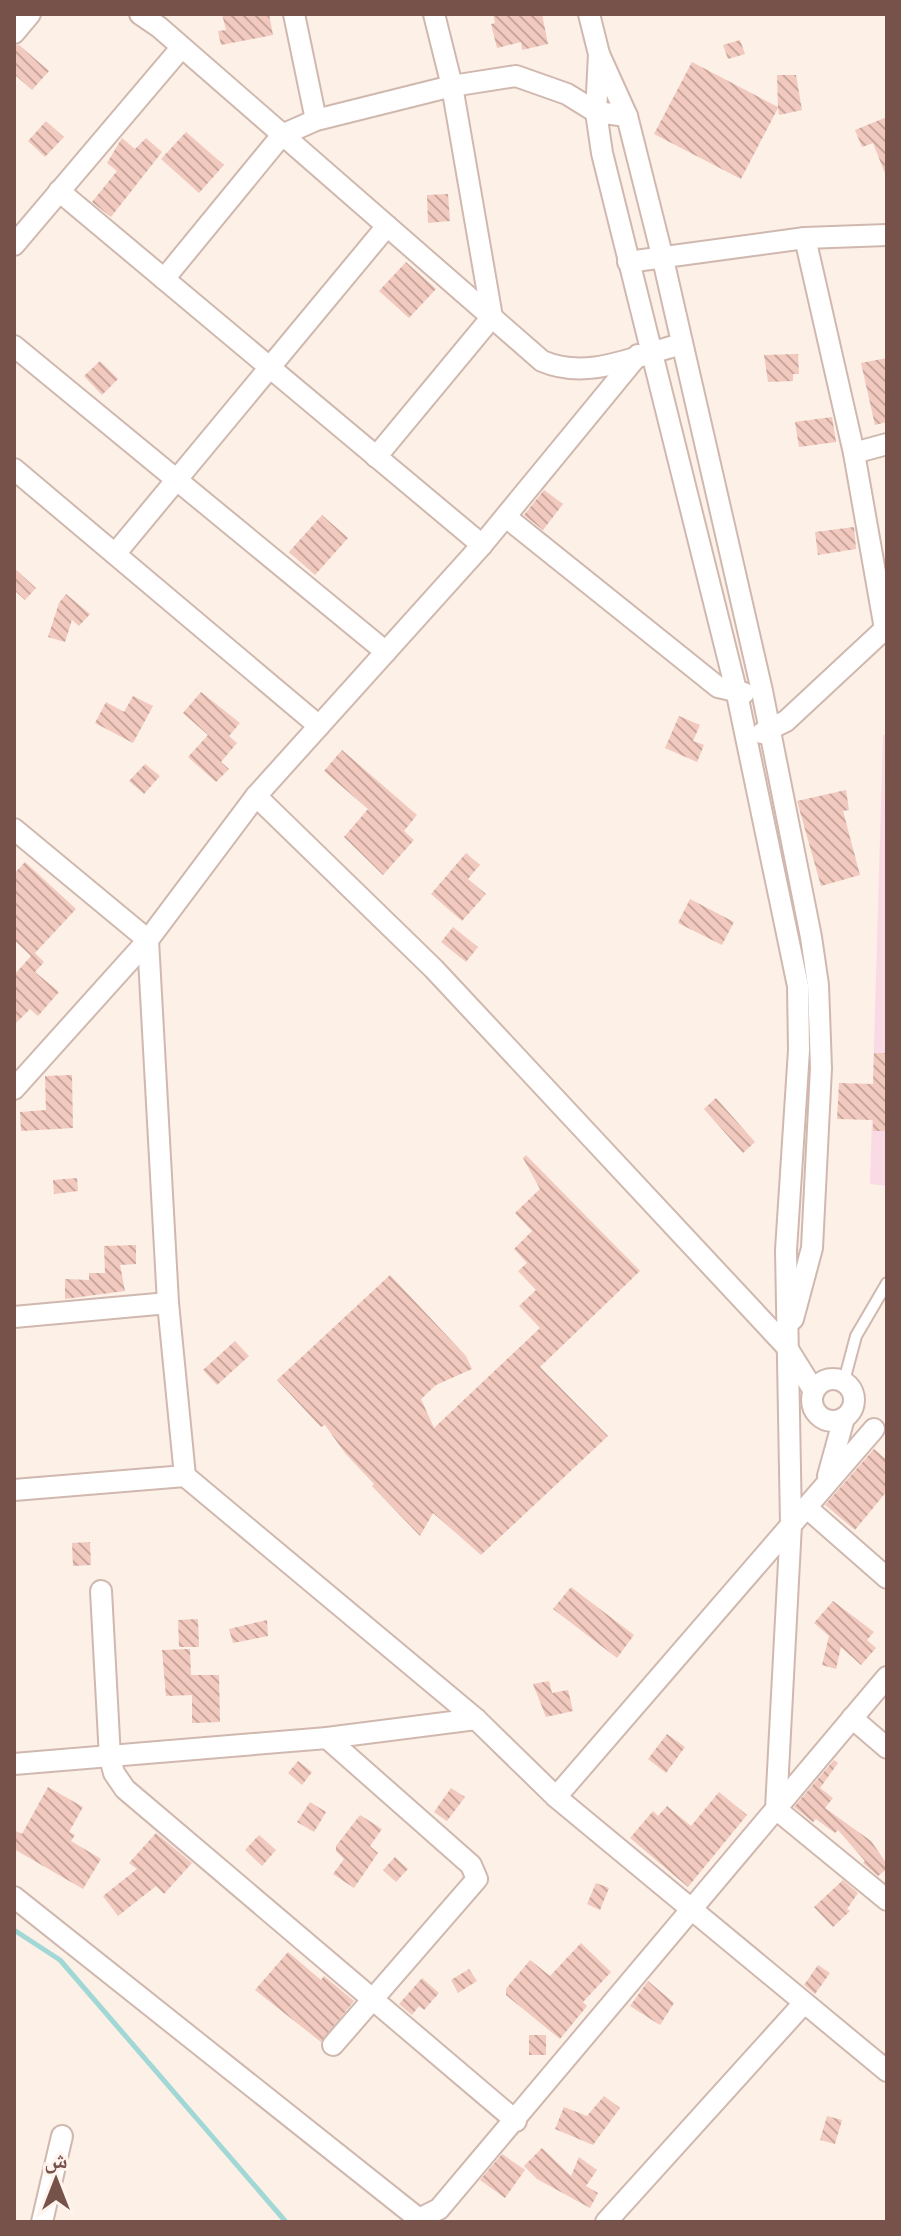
<svg xmlns="http://www.w3.org/2000/svg" width="901" height="2236" font-family="Helvetica,'Noto Naskh Arabic',sans-serif">
  <style>
    .medical { fill: #fadae4 }
    .lines { fill: none; stroke-linecap: round; stroke-linejoin: round }
    .stream { stroke: #a1d8d6; stroke-width: 5 }
    .building { fill: url(#building-back-hatch) }
    .service-casing { stroke: #d0b8af; stroke-width: 14 }
    .minor-casing { stroke: #d0b8af; stroke-width: 24 }
    .service { stroke: #fff; stroke-width: 10 }
    .minor { stroke: #fff; stroke-width: 20 }
  </style>
  <defs>
    <pattern id="building-back-hatch" width="6" height="6" patternUnits="userSpaceOnUse" patternTransform="scale(2)"><rect width="6" height="6" fill="#f2c9be"/><path d="M-1 5l2 2M0 0l6 6M5-1l2 2" fill="none" stroke="#c9a69c"/></pattern>
  </defs>
  <rect width="100%" height="100%" fill="#fcf0e7"/>
  <path class="medical" d="M883 735H887V1186L870 1184Z"/>
  <g class="lines">
    <path class="stream" d="M14 1930 60 1960 286 2222"/>
  </g>
  <g class="building">
    <path d="M222 14H269L273 35 221 45 218 31 226 30Z"/>
    <path d="M493 14H542L548 44 522 50 521 42 497 48 491 24 495 23Z"/>
    <path d="M740 40 745 54 728 59 723 45Z"/>
    <path d="M19 45 49 71 32 90 14 74V46Z"/>
    <path d="M692 62 778 107 777 75H796L802 110 779 115 778 108 741 179 654 134Z"/>
    <path d="M887 117V176H886L873 143 862 147 855 130Z"/>
    <path d="M46 121 64 137 45 157 28 141Z"/>
    <path d="M186 132 224 165 199 193 161 159Z"/>
    <path d="M122 138 135 149 146 138 162 152 111 217 92 202 117 171 107 163Z"/>
    <path d="M448 194 450 221 428 223 427 195Z"/>
    <path d="M406 262 436 289 409 318 379 291Z"/>
    <path d="M798 354 799 374H793V381L768 382 764 355Z"/>
    <path d="M887 358V422L875 425 861 363Z"/>
    <path d="M100 361 118 379 102 395 84 376Z"/>
    <path d="M832 417 836 442 799 447 795 422Z"/>
    <path d="M544 490 563 504 543 530 524 515Z"/>
    <path d="M322 515 348 538 315 575 289 552Z"/>
    <path d="M854 527 856 549 818 555 815 532Z"/>
    <path d="M14 568 36 588 25 600 14 590Z"/>
    <path d="M66 594 90 614 79 626 72 620 65 642 48 637 59 603Z"/>
    <path d="M201 692 240 723 229 736 237 743 221 762 229 769 216 782 188 757 208 735 183 713Z"/>
    <path d="M133 696 153 706 133 743 95 723 106 702 124 712Z"/>
    <path d="M679 716 700 725 693 741 704 745 697 762 665 748Z"/>
    <path d="M342 750 417 815 404 831 414 840 383 875 344 837 368 809 324 771Z"/>
    <path d="M145 764 160 776 144 794 129 781Z"/>
    <path d="M846 790 849 810 843 811 860 875 821 886 797 801Z"/>
    <path d="M466 853 480 865 468 879 486 894 462 921 431 894Z"/>
    <path d="M25 862 76 909 35 953 44 962 35 972 59 992 38 1016 30 1009 14 1025V975L31 956 14 940V874Z"/>
    <path d="M690 899 734 922 722 945 678 923Z"/>
    <path d="M453 927 478 947 466 962 441 942Z"/>
    <path d="M874 1053H887V1131H873V1120L837 1119 839 1083 873 1084Z"/>
    <path d="M72 1075 73 1128 21 1131 20 1112 46 1110 45 1076Z"/>
    <path d="M716 1098 755 1142 743 1153 704 1109Z"/>
    <path d="M526 1155 640 1271 540 1367 608 1436 481 1555 433 1513 420 1536 372 1486 374 1484 345 1453 325 1425 321 1427 277 1380 390 1275 466 1356 472 1369 436 1385 421 1399 434 1428 540 1328 519 1306 536 1290 518 1271 527 1263 514 1249 532 1231 515 1213 540 1189 523 1158Z"/>
    <path d="M77 1178 78 1191 54 1194 53 1180Z"/>
    <path d="M136 1245V1264L120 1265 125 1291 65 1299V1279L89 1280V1273H105L104 1246Z"/>
    <path d="M235 1341 249 1356 217 1385 203 1370Z"/>
    <path d="M874 1449 887 1460V1491L855 1530 825 1505Z"/>
    <path d="M90 1542 91 1565 73 1566 72 1543Z"/>
    <path d="M571 1587 634 1635 617 1658 553 1609Z"/>
    <path d="M833 1601 874 1632 867 1640 876 1648 861 1665 841 1647 836 1669 822 1665 829 1636 814 1623Z"/>
    <path d="M198 1619 199 1647H179L178 1620Z"/>
    <path d="M267 1620 268 1636 233 1643 229 1629Z"/>
    <path d="M190 1649 191 1675H219L220 1722 192 1723V1695L166 1696 162 1650Z"/>
    <path d="M549 1681 552 1693 568 1690 573 1711 546 1717 533 1684Z"/>
    <path d="M667 1734 685 1747 666 1773 648 1759Z"/>
    <path d="M834 1760 838 1763 820 1788 833 1798 825 1808 871 1841 887 1864V1869L878 1876 863 1863 865 1861 838 1830 835 1833 816 1819 813 1822 794 1807Z"/>
    <path d="M298 1761 312 1772 302 1785 288 1773Z"/>
    <path d="M48 1787 83 1807 69 1832 75 1835 71 1841 101 1859 83 1889 14 1849V1830L22 1834Z"/>
    <path d="M451 1788 465 1797 447 1821 434 1812Z"/>
    <path d="M719 1792 747 1815 688 1887 630 1838 653 1811 658 1816 667 1806 691 1826Z"/>
    <path d="M310 1802 326 1812 314 1832 297 1822Z"/>
    <path d="M360 1815 382 1829 370 1846 378 1853 354 1888 333 1874 344 1859 336 1851V1846Z"/>
    <path d="M156 1833 192 1863 164 1894 156 1886 118 1916 103 1896 137 1869 129 1863Z"/>
    <path d="M259 1835 276 1850 262 1866 245 1850Z"/>
    <path d="M395 1857 408 1869 396 1882 383 1870Z"/>
    <path d="M843 1880 858 1893 847 1909 850 1911 833 1927 814 1907Z"/>
    <path d="M596 1883 609 1888 600 1910 587 1904Z"/>
    <path d="M581 1943 611 1972 583 2002 587 2006 560 2039 506 1995V1989L530 1960 550 1976Z"/>
    <path d="M288 1952 321 1980 324 1976 354 2001 321 2042 255 1990Z"/>
    <path d="M818 1965 830 1973 815 1994 804 1985Z"/>
    <path d="M469 1969 477 1981 458 1993 451 1980Z"/>
    <path d="M422 1978 439 1993 424 2010 419 2006 412 2015 399 2004Z"/>
    <path d="M648 1981 674 2003 660 2025 630 2006Z"/>
    <rect x="529" y="2035" width="17" height="20"/>
    <path d="M604 2096 620 2108 593 2145 555 2129 564 2107 587 2116Z"/>
    <path d="M827 2116 842 2120 835 2144 820 2140Z"/>
    <path d="M542 2148 571 2176 579 2157 597 2170 586 2186 598 2193 590 2208 537 2179 524 2166Z"/>
    <path d="M502 2154 525 2170 505 2198 480 2180Z"/>
  </g>
  <g class="lines">
    <defs>
      <path id="service" d="M844 1381 856 1336 887 1283"/>
      <g id="minor">
        <path d="M140 14 159 27 542 361C589 381 634 356 682 344"/>
        <path d="M294 14 316 120"/>
        <path d="M589 14 599 54 627 116 662 255 762 691 811 937 818 985 821 1068 812 1248 793 1319"/>
        <path d="M14 33 30 14"/>
        <path d="M599 54 596 112 602 153 737 694 798 986 799 1050 786 1250 791 1524 776 1809 887 1900"/>
        <path d="M59 191 482 545"/>
        <path d="M805 238 887 235"/>
        <path d="M14 245 181 48"/>
        <path d="M628 262 805 238 854 453 885 629"/>
        <path d="M164 279 282 135 316 120 452 86 516 76 567 94 596 112 627 116"/>
        <path d="M14 346 386 652"/>
        <path d="M638 355 482 545 256 796 148 940 168 1303 185 1476 476 1719 556 1797 887 2071"/>
        <path d="M854 453 887 444"/>
        <path d="M376 457 492 317 452 86 434 14"/>
        <path d="M14 469 319 726"/>
        <path d="M506 517 718 687 744 693"/>
        <path d="M115 554 387 226"/>
        <path d="M762 733 786 721 887 627"/>
        <path d="M256 796 434 969 786 1346 814 1391"/>
        <path d="M14 829 148 940 14 1089"/>
        <path d="M14 1317 168 1303"/>
        <circle cx="833" cy="1400" r="21"/>
        <path d="M828 1476 844 1418"/>
        <path d="M14 1490 185 1476"/>
        <path d="M806 1507 887 1578"/>
        <path d="M101 1591 110 1758 114 1773 125 1789 516 2121"/>
        <path d="M852 1718 887 1748"/>
        <path d="M327 1738 471 1865 477 1879 333 2045"/>
        <path d="M14 1764 327 1738 476 1719"/>
        <path d="M556 1797 874 1429"/>
        <path d="M14 1897 419 2219 439 2209 887 1677"/>
        <path d="M42 2222 62 2136"/>
        <path d="M606 2222 804 2003"/>
      </g>
    </defs>
    <use href="#service" class="service-casing"/>
    <use href="#minor" class="minor-casing"/>
    <use href="#service" class="service"/>
    <use href="#minor" class="minor"/>
  </g>
  <rect width="901" height="2236" fill="none" stroke="#76524b" stroke-width="32"/>
  <g transform="translate(56 2180)" stroke="#fff4ed" stroke-width="6" paint-order="stroke">
  <path d="M0-6L14 30L0 20L-14 30Z" fill="#76524b"/>
  <text y="-12" font-size="22" font-weight="bold" text-anchor="middle" fill="#76524b">ش</text>
  </g>
</svg>
